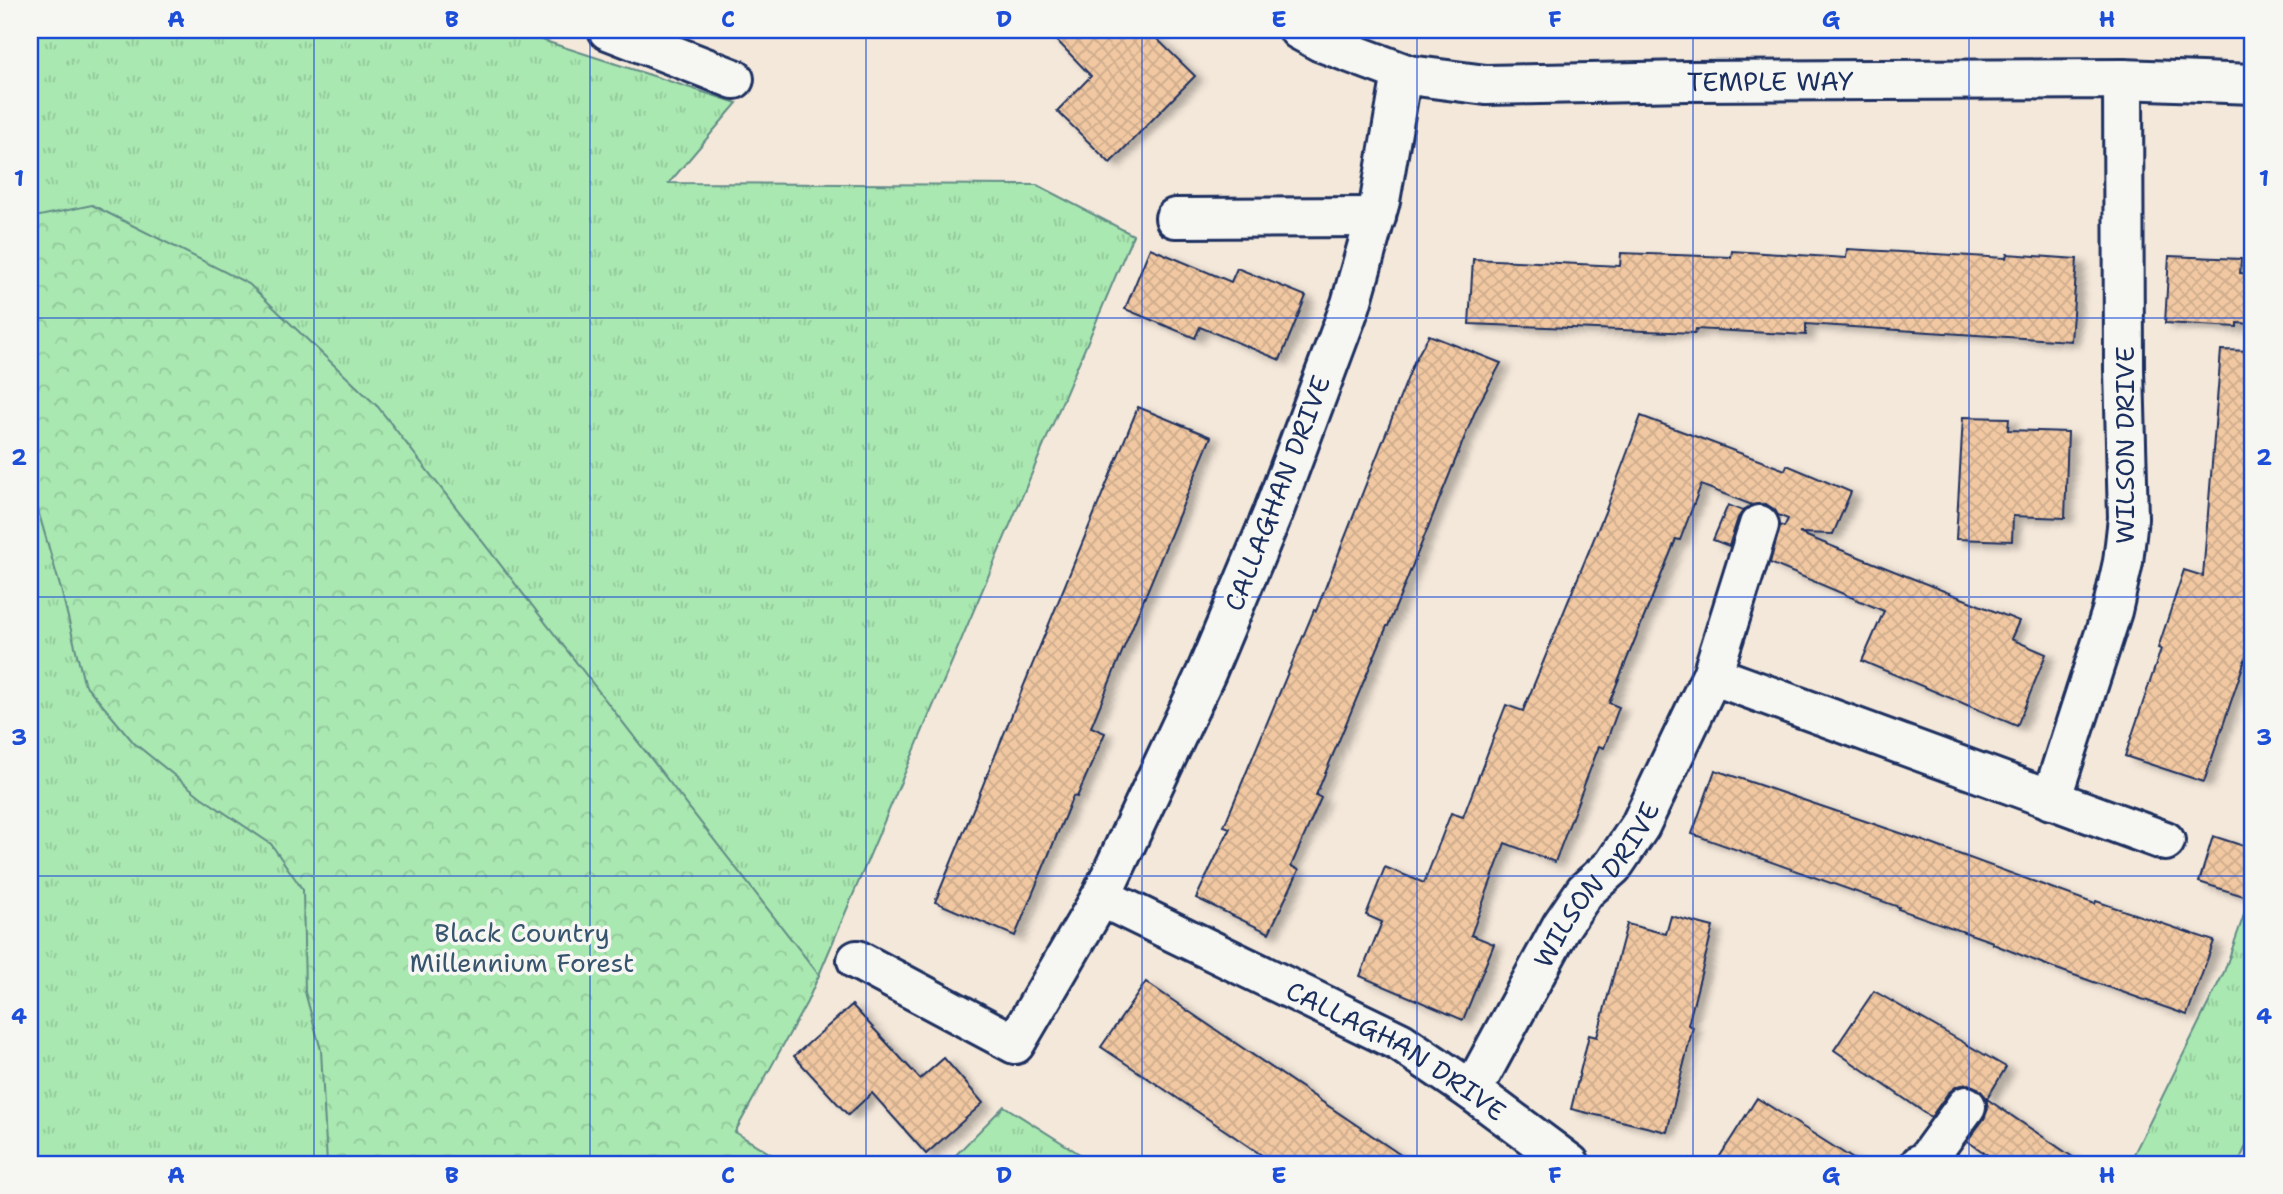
<svg xmlns="http://www.w3.org/2000/svg" width="2283" height="1194" font-family="'Shantell Sans',sans-serif">
  <style>
    .grass { fill: url(#grass-tufts); stroke: #628c87; stroke-width: 2 }
    .forest { fill: url(#forest-crowns); stroke: #628c87; stroke-width: 2 }
    .building { fill: url(#building-cross-hatch); stroke: #1b2f5e; stroke-width: 2; filter: url(#shadow) }
    .lines { fill: none; stroke-linecap: round; stroke-linejoin: round }
    .minor-casing { stroke: #1b2f5e; stroke-width: 44 }
    .minor { stroke: #f6f6f2; stroke-width: 38 }
    .grid { fill: none; stroke: #1d4ed8; stroke-width: 2; stroke-opacity: 0.55 }
    .labels { text-anchor: middle; dominant-baseline: central; stroke-width: 7; stroke-linejoin: round; paint-order: stroke }
    .street-label { font-size: 26px; fill: #1b2f5e; stroke: #f6f6f2 }
    .park-label { font-size: 26px; fill: #37546e; stroke: #f6f6f2 }
    .neatline { fill: none; stroke: #1d4ed8; stroke-width: 2.5 }
    .grid-label { font-size: 23px; text-anchor: middle; font-weight: bold; fill: #1d4ed8 }
  </style>
  <defs>
    <pattern id="grass-tufts" width="24" height="20" patternUnits="userSpaceOnUse" patternTransform="scale(1.75)"><rect width="24" height="20" fill="#a9e8b0"/><path d="M3 7l-1-3M5 7V3M7 7l1-3M15 17l-1-3M17 17v-4M19 17l1-3" fill="none" stroke="#91c79a"/></pattern>
    <pattern id="forest-crowns" width="20" height="18" patternUnits="userSpaceOnUse" patternTransform="scale(1.75)"><rect width="20" height="18" fill="#a9e8b0"/><path d="M2 6a3 3 0 1 1 6 0M12 15a3 3 0 1 1 6 0" fill="none" stroke="#91c79a"/></pattern>
    <pattern id="building-cross-hatch" width="8" height="8" patternUnits="userSpaceOnUse" patternTransform="scale(1.75)"><rect width="8" height="8" fill="#f1c8a1"/><path d="M0 0l8 8M0 8l8-8" fill="none" stroke="#ceac8d"/></pattern>
    <filter id="shadow"><feDropShadow dx="8" dy="4.5" stdDeviation="3.5" flood-color="#0004"/></filter>
  </defs>
  <rect width="100%" height="100%" fill="#f4e8da"/>
  <filter id="ink" filterUnits="userSpaceOnUse"><feTurbulence type="fractalNoise" baseFrequency=".0143" numOctaves="2"/><feDisplacementMap in="SourceGraphic" scale="14" xChannelSelector="R" yChannelSelector="G"/><feConvolveMatrix kernelMatrix="1 2 1 2 8 2 1 2 1" color-interpolation-filters="sRGB"/></filter>
  <g filter="url(#ink)">
    <g class="grass">
      <path d="M30 30H511L737 103 669 183 1037 185 1133 235 819 975 735 1132 703 1164H30Z"/>
      <path d="M2253 889V1130L2238 1164H2129L2224 972Z"/>
      <path d="M1004 1106 1086 1158 1096 1164H947Z"/>
    </g>
    <path class="forest" d="M92 205 249 284 378 407 819 975 807 1002 735 1132 787 1164H327L321 1050 305 992 303 890 271 844 201 797 134 743 84 683 62 593 30 483V218Z"/>
    <g class="building">
      <path d="M1047 30H1148L1195 76 1110 163 1057 111 1091 76Z"/>
      <path d="M1150 248 1231 282 1237 268 1306 296 1280 360 1200 327 1195 338 1125 309Z"/>
      <path d="M1847 249 2006 258 2007 254 2077 259 2071 341 1806 324V335L1696 329 1695 333 1469 324 1473 259 1620 266 1621 253 1731 257 1732 251 1846 258Z"/>
      <path d="M2169 256 2241 259 2240 273 2253 274V324L2237 323V327L2165 323Z"/>
      <path d="M1429 335 1501 363 1476 409 1388 626H1387L1316 795 1321 798 1291 866 1299 870 1269 933 1196 898 1230 828 1224 826 1314 610 1316 611 1414 362Z"/>
      <path d="M2221 350 2253 351V636L2204 782 2125 756 2161 649 2158 648 2184 570 2203 576Z"/>
      <path d="M1138 407 1211 437 1091 727 1105 733 1077 797 1073 796 1015 936 935 902Z"/>
      <path d="M1641 416 1785 470 1787 465 1851 492 1833 534 1799 533 2019 621 2011 639 2046 654 2017 726 1862 661 1884 611 1770 563 1780 525 1784 527 1788 519 1778 515 1775 510 1766 504 1752 505 1701 485 1680 540 1676 539 1609 703 1619 707 1604 748 1599 746 1555 862 1505 843 1471 935 1494 944 1463 1020 1360 976 1382 922 1366 915 1385 867 1424 883 1451 813 1463 817 1506 705 1523 711 1605 512Z"/>
      <path d="M1963 417 2009 418 2008 430 2068 432 2065 518 2013 516 2012 541 1956 539Z"/>
      <path d="M1728 505 1743 511 1738 518 1729 546 1713 540Z"/>
      <path d="M1715 770 1915 838 2095 904 2096 901 2214 941 2187 1015 2054 968 1993 944V942L1898 909 1899 907 1692 834Z"/>
      <path d="M2213 836 2253 849V899L2199 882Z"/>
      <path d="M1671 916 1713 927 1688 1025 1693 1027 1667 1132 1571 1109 1589 1035 1597 1037 1627 924 1666 934Z"/>
      <path d="M1146 982 1194 1015 1414 1164H1275L1149 1079 1101 1047Z"/>
      <path d="M1874 991 2006 1067 1987 1099 2083 1164H2001L1967 1141 1984 1119 1988 1109 1986 1097 1978 1088 1968 1084 1957 1086 1948 1093 1931 1117 1834 1050Z"/>
      <path d="M852 1005 920 1079 944 1058 983 1103 926 1154 872 1093 848 1115 794 1056Z"/>
      <path d="M1757 1098 1861 1164H1715Z"/>
    </g>
    <g class="lines">
      <defs>
        <g id="minor">
          <path d="M608 30 734 79"/>
          <path id="s1" d="M1299 30 1321 42 1409 75 1486 85 1688 81 2123 79 2253 84"/>
          <path id="s2" d="M1402 73 1380 201 1351 304 1273 513 1206 673 1101 897 1400 1042 1472 1091 1570 1164"/>
          <path d="M1175 218 1376 217"/>
          <path d="M1712 675 2165 841"/>
          <path d="M2051 800 2112 611 2123 562 2128 518 2124 369 2123 79"/>
          <path d="M857 960 1015 1044 1101 897"/>
          <path id="s3" d="M1472 1091 1562 925 1585 891 1613 866 1640 826 1712 675 1759 525"/>
          <path d="M1920 1164 1926 1161 1966 1106"/>
        </g>
      </defs>
      <use href="#minor" class="minor-casing"/>
      <use href="#minor" class="minor"/>
    </g>
  </g>
  <path class="grid" d="M314 30V1164M590 30V1164M866 30V1164M1142 30V1164M1417 30V1164M1693 30V1164M1969 30V1164M30 318H2253M30 597H2253M30 876H2253"/>
  <g class="labels">
    <g class="street-label">
      <text stroke="none"><textPath href="#s1" startOffset="481">TEMPLE WAY</textPath></text>
      <text transform="translate(2124 445) rotate(-90)">WILSON DRIVE</text>
      <text transform="translate(1277 493) rotate(-69)">CALLAGHAN DRIVE</text>
      <text stroke="none"><textPath href="#s3" startOffset="242">WILSON DRIVE</textPath></text>
      <text stroke="none"><textPath href="#s2" startOffset="1214">CALLAGHAN DRIVE</textPath></text>
    </g>
    <g class="park-label">
      <text x="522" y="932">Black Country<tspan x="522" dy="30">Millennium Forest</tspan></text>
    </g>
  </g>
  <rect width="2283" height="1194" fill="none" stroke="#f6f6f2" stroke-width="77"/>
  <rect x="38" y="38" width="2206" height="1118" class="neatline"/>
  <g class="grid-label">
    <text x="176" y="27">A</text>
    <text x="452" y="27">B</text>
    <text x="728" y="27">C</text>
    <text x="1004" y="27">D</text>
    <text x="1279" y="27">E</text>
    <text x="1555" y="27">F</text>
    <text x="1831" y="27">G</text>
    <text x="2107" y="27">H</text>
    <text x="19" y="186">1</text>
    <text x="2264" y="186">1</text>
    <text x="19" y="465">2</text>
    <text x="2264" y="465">2</text>
    <text x="19" y="745">3</text>
    <text x="2264" y="745">3</text>
    <text x="19" y="1024">4</text>
    <text x="2264" y="1024">4</text>
    <text x="176" y="1183">A</text>
    <text x="452" y="1183">B</text>
    <text x="728" y="1183">C</text>
    <text x="1004" y="1183">D</text>
    <text x="1279" y="1183">E</text>
    <text x="1555" y="1183">F</text>
    <text x="1831" y="1183">G</text>
    <text x="2107" y="1183">H</text>
  </g>
</svg>
